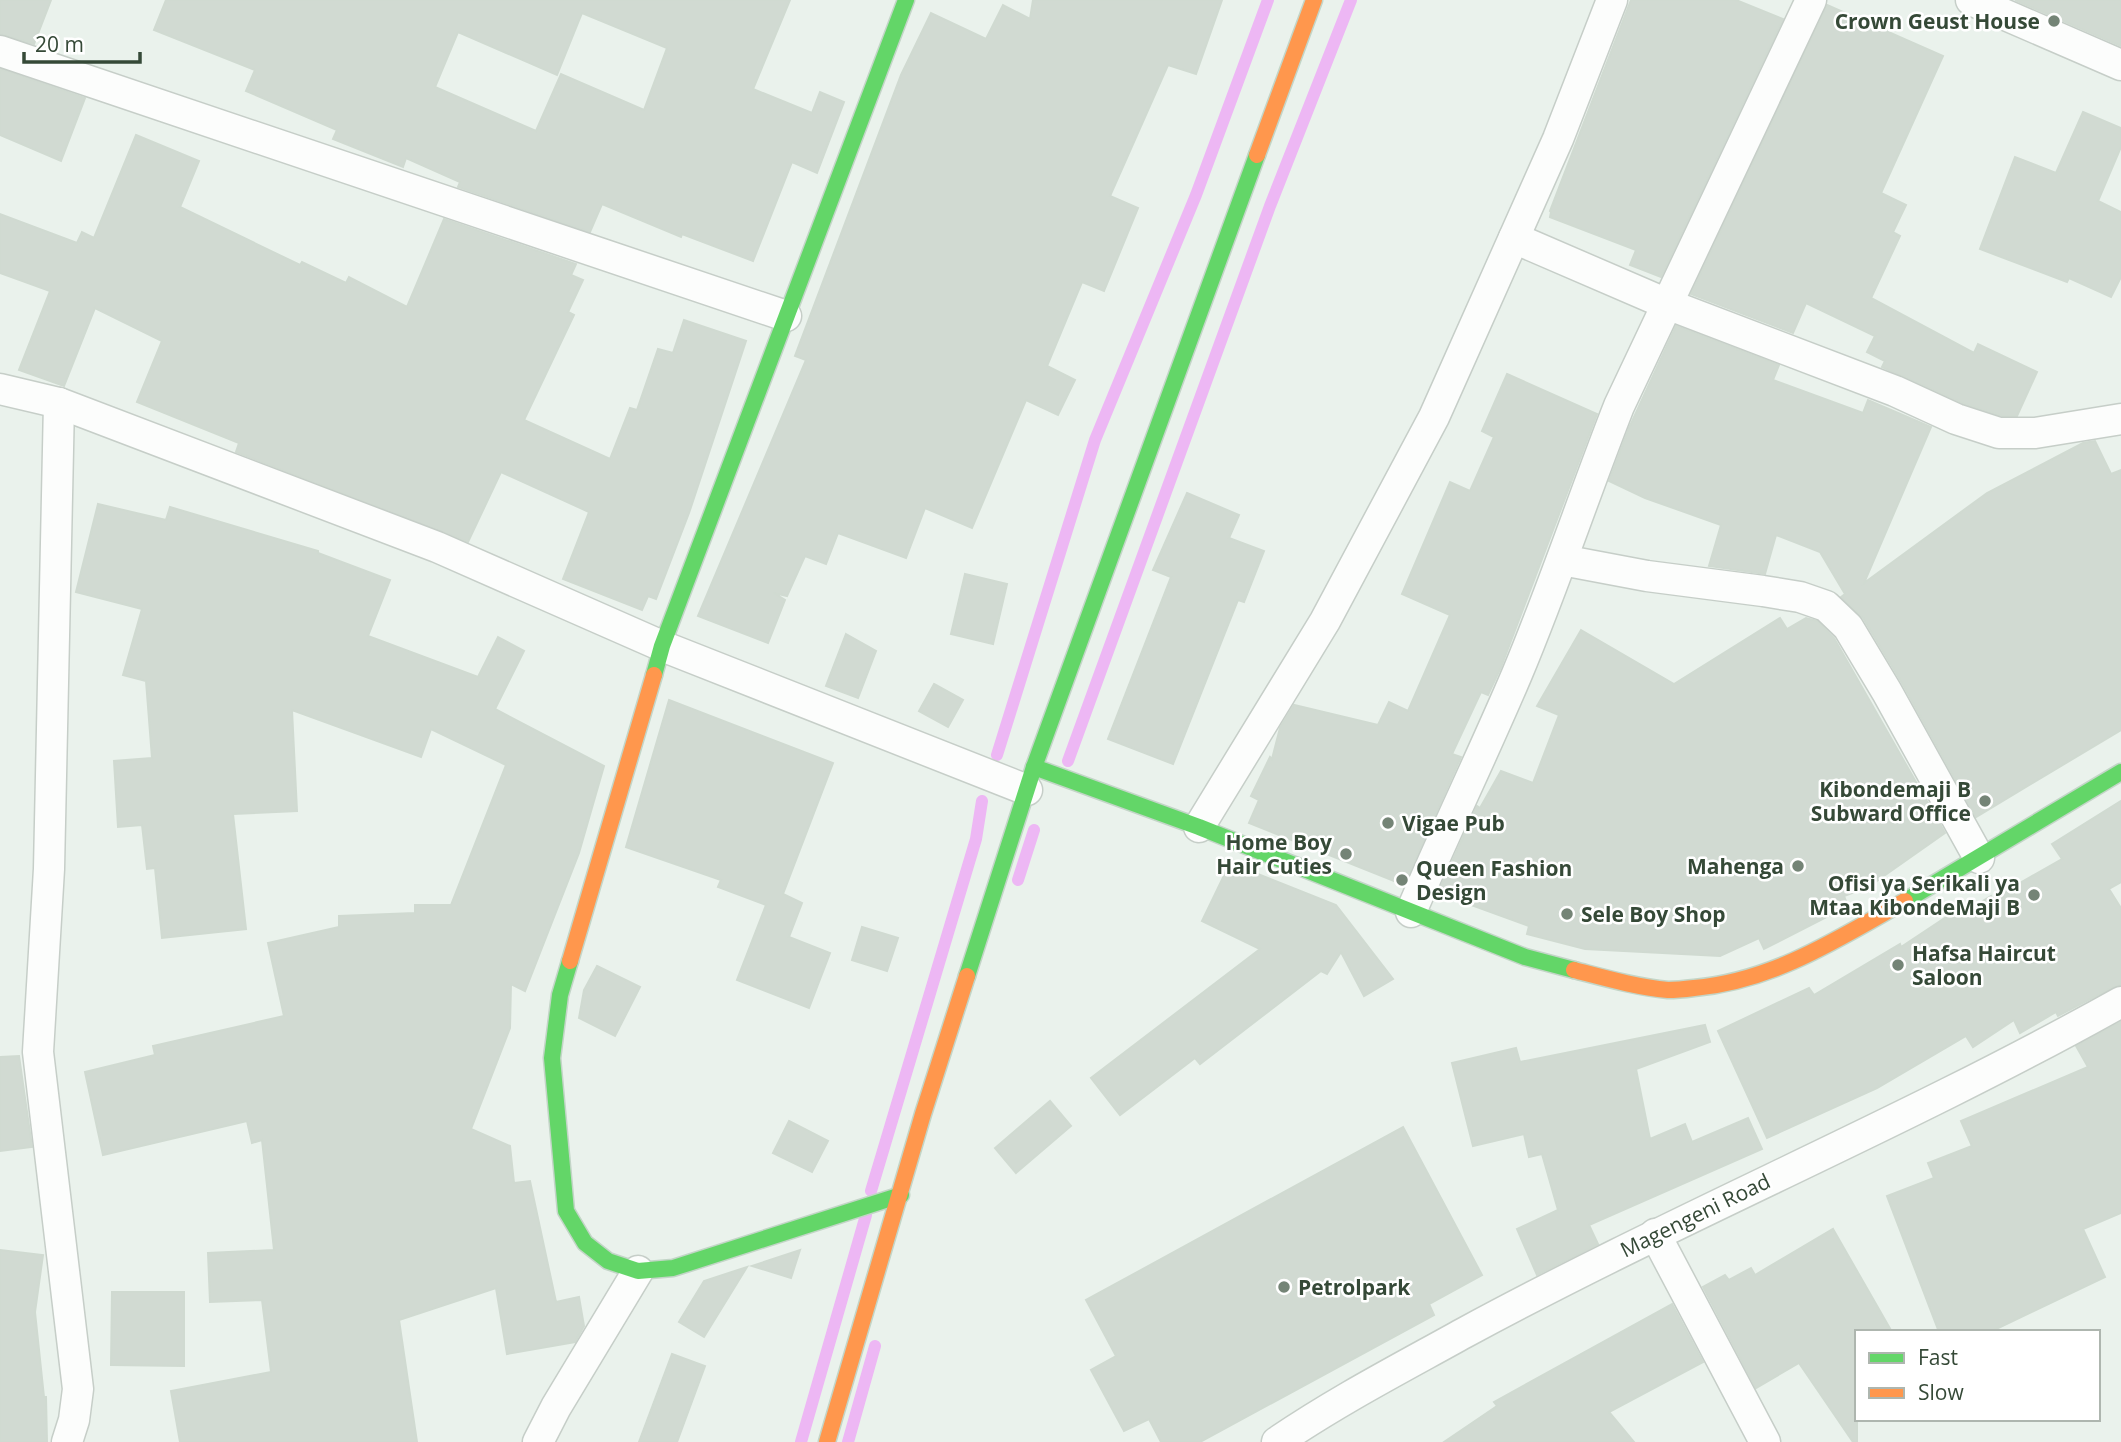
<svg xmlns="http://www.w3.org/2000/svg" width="2121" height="1442" font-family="'Open Sans',sans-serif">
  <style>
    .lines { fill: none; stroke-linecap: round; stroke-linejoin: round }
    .stream { stroke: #edb7f4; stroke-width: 12 }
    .building { fill: #d1dad2; stroke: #d0dad1; stroke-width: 2; fill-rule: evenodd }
    .street-casing { stroke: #c6cec8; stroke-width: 33 }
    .fast-casing { stroke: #c3d5c7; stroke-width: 19 }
    .slow-casing { stroke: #c3d5c7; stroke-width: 19 }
    .street { stroke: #fcfdfc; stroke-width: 30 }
    .fast { stroke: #63d668; stroke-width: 16 }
    .slow { stroke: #ff974d; stroke-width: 16 }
    .poi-dot { fill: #748476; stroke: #fff; stroke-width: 2.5 }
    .labels { text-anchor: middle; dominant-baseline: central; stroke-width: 5; stroke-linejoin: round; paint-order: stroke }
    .poi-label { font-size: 21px; font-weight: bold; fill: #354937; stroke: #fff; text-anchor: end }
    .street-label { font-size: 21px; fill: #354937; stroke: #fff }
  </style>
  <rect width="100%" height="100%" fill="#eaf2ec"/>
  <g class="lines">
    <g class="stream">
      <path d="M997 755 1095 440 1196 195 1268 0"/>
      <path d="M1068 761 1270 206 1351 0"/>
      <path d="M1018 880 1034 830"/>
      <path d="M871 1191 976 839 982 801"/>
      <path d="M801 1442 866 1215"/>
      <path d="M848 1442 875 1346"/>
    </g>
  </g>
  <g class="building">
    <path d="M0 0H51L34 44 0 34Z"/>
    <path d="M166 0H790L753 89 812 113 820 92 844 102 817 173 792 162 753 261 682 234 681 237 602 204 590 232 458 187 460 182 406 158 403 167 333 139 337 130 246 91 255 70 154 30ZM582 13 667 48 644 110 561 74 536 131 435 87 458 32 557 75Z"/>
    <path d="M1033 0H1222L1196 74 1168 65 1110 196 1138 208 1104 291 1082 282 1047 366 1075 380 1058 415 1026 400 972 528 925 508 906 558 838 533 826 564 805 556 787 596 774 593 785 600 768 643 698 616 806 360 795 356 901 75 931 13 986 39 1003 5 1030 19Z"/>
    <path d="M1631 0H1736L1783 19 1661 277 1630 265 1636 250 1550 217 1551 212 1550 211Z"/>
    <path d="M2015 0H2121V46Z"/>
    <path d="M1827 5 1943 56 1881 193 1906 205 1893 232 1900 236 1871 298 1974 353 1978 344 2037 372 2017 416H2002L1962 403 1882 367 1885 361 1867 352 1875 336 1806 303 1793 333 1691 294Z"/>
    <path d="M0 69 85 98 61 161 0 135Z"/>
    <path d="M2083 112 2121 128V147L2098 201 2121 212V277L2111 297 2069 278 2067 282 1980 249 2015 157 2056 173Z"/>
    <path d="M136 135 199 161 180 207 300 265 302 262 346 283 349 277 407 307 444 219 576 264 571 275 583 280 568 312 574 315 524 420 610 459 630 408 637 410 658 349 673 353 684 320 746 341 689 513 656 599 648 596 642 610 563 579 589 512 501 472 468 542 236 452 239 443 137 402 162 341 95 308 64 386 19 370 50 291 0 273V214L77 243 82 232 94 238Z"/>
    <path d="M1676 326 1779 365 1773 380 1863 413 1868 400 1931 427 1864 583 1987 493 2083 443 2095 441 2111 474 2121 470V730L1976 817 1902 683 1863 618 1841 597 1845 594 1820 552 1776 535 1765 574 1709 566 1721 525 1645 498 1609 481 1629 428Z"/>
    <path d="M1507 374 1597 414 1501 667 1488 695 1481 692 1452 754 1461 757 1404 885 1249 823 1259 800 1251 796 1270 757 1272 759 1280 728 1294 705 1378 725 1389 702 1408 711 1450 615 1402 594 1450 482 1470 491 1494 437 1482 431Z"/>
    <path d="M1187 493 1239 515 1229 538 1264 551 1244 602 1238 600 1173 764 1108 739 1171 577 1153 570Z"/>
    <path d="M98 504 166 520 170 507 318 551V553L390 580 368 636 478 677 498 637 524 651 495 709 604 766 579 853 525 991 511 984 510 1028 471 1129 510 1146 514 1183 530 1181 556 1302 579 1297 584 1326 575 1342 507 1354 496 1288 399 1320 417 1442H180L171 1391 271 1372 262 1300 210 1302 208 1253 274 1250 262 1140 252 1143 247 1121 103 1155 85 1072 155 1055 153 1046 284 1016 268 943 339 927V916L415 913V905H451L506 765 431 729 421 757 292 710 297 811 233 814 246 929 162 938 155 868 147 869 142 825 118 827 114 761 152 758 146 681 123 675 142 609 76 592Z"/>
    <path d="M965 574 1007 584 993 644 951 634Z"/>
    <path d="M1780 618 1787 629 1806 618 1817 621 1834 638 1945 833 1868 887 1844 896 1848 906 1764 949 1759 938 1720 956 1585 949 1527 934 1529 926 1438 893 1477 806 1480 808 1501 771 1533 783 1559 715 1537 706 1581 630 1674 684Z"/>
    <path d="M846 634 876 651 858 698 826 686Z"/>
    <path d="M934 684 963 700 948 727 919 711Z"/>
    <path d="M669 700 833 763 783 894 802 903 789 937 830 953 809 1008 737 980 766 905 718 887 721 880 626 847Z"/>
    <path d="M2121 801V882L2109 889 2121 908V985L2113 987 2058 1016 2056 1012 2020 1033 2014 1020 1973 1047 1966 1036 1877 1088 1767 1138 1718 1031 1809 988 1814 995 1900 944 1901 947 1960 908 1963 913 1991 896 1992 899 2062 859 2052 844Z"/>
    <path d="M1230 863 1336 905 1393 979 1364 996 1341 952 1327 974 1321 971 1200 1064 1195 1058 1120 1115 1091 1078 1260 949 1202 921Z"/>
    <path d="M862 927 898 938 887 971 852 960Z"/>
    <path d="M597 966 640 987 615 1036 579 1018 584 990Z"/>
    <path d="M2121 1022V1213L2083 1229 2105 1277 1990 1332H1939L1887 1196 1934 1178 1928 1163 1972 1146 1961 1121 2088 1067 2076 1046Z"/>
    <path d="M1705 1025 1710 1042 1636 1069 1650 1139 1685 1124 1692 1142 1748 1118 1762 1149 1589 1225 1598 1244 1537 1275 1517 1229 1558 1210 1542 1154 1529 1157 1524 1134 1473 1146 1452 1063 1516 1048 1520 1062Z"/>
    <path d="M19 1056 32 1147 0 1151V1057Z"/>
    <path d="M1050 1101 1071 1126 1016 1173 995 1148Z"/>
    <path d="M789 1121 828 1141 812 1172 773 1153Z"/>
    <path d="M1403 1127 1482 1275 1429 1304 1434 1315 1200 1442H1161L1149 1419 1124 1431 1091 1370 1116 1356 1086 1300Z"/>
    <path d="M1833 1229 1892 1332H1857V1442H1853L1799 1363 1756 1388 1703 1287 1725 1275 1729 1280 1751 1268 1755 1275Z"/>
    <path d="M0 1250 43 1255 35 1312 44 1397H46L47 1442H0Z"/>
    <path d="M800 1250 791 1278 752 1266Z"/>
    <path d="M747 1267 704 1337 679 1322 704 1281Z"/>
    <path d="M112 1292H184V1366L111 1365Z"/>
    <path d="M1672 1304 1703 1362 1609 1412 1634 1442H1444L1497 1406 1494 1402Z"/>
    <path d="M672 1354 705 1366 677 1442H639Z"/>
  </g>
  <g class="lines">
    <defs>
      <g id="street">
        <path d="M1971 0 2121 65"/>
        <path d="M0 51 786 316"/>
        <path d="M1514 238 1667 304 1895 391 1956 419 1999 433H2035L2121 419"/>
        <path d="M0 389 59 403 437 547 662 646 1027 790"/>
        <path d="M59 403 49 869 38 1052 78 1389 74 1420 67 1442"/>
        <path d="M1562 560 1647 576 1763 591 1800 597 1826 606 1848 627 1887 692 1979 858"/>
        <path d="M1199 827 1325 621 1434 417 1558 139 1612 0"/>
        <path d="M1411 912C1445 832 1483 754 1517 674 1554 586 1584 495 1619 406L1811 0"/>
        <path d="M1655 1234 1765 1442"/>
        <path d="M538 1442 556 1407 638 1271"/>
        <path d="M1277 1442C1337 1401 1401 1368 1464 1333 1680 1216 1907 1122 2121 1002"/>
      </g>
      <g id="fast">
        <path d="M654 675 662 646 906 0"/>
        <path d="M1034 767 1199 827 1525 957 1574 970"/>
        <path d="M1905 901 2121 772"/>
        <path d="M570 961 560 995 552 1058 566 1211 585 1243 608 1261 638 1271 673 1268 901 1195"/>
        <path d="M967 976 1034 767 1257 155"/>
      </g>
      <g id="slow">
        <path d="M1257 155 1314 0"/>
        <path d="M570 961 654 675"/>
        <path d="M1574 970C1605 978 1636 987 1668 990 1676 990 1686 989 1694 988 1773 981 1838 939 1905 901"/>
        <path d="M827 1442 923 1114 967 976"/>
      </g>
    </defs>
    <use href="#street" class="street-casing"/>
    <use href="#fast" class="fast-casing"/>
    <use href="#slow" class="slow-casing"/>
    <use href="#street" class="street"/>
    <use href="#fast" class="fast"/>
    <use href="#slow" class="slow"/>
  </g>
  <g class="poi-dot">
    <circle cx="2054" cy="21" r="7"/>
    <circle cx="1985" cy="801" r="7"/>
    <circle cx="1388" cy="823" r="7"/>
    <circle cx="1346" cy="854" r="7"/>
    <circle cx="1798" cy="866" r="7"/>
    <circle cx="1402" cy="880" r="7"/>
    <circle cx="2034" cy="895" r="7"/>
    <circle cx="1567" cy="914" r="7"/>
    <circle cx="1898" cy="965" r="7"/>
    <circle cx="1284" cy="1287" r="7"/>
  </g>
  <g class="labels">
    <g class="poi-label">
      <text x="2040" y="21">Crown Geust House</text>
      <text x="1971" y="789">Kibondemaji B<tspan x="1971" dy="24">Subward Office</tspan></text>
      <text x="1402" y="823" text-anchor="start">Vigae Pub</text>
      <text x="1332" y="842">Home Boy<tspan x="1332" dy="24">Hair Cuties</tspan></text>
      <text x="1784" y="866">Mahenga</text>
      <text x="1416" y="868" text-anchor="start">Queen Fashion<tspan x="1416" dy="24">Design</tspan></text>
      <text x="2020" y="883">Ofisi ya Serikali ya<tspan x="2020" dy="24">Mtaa KibondeMaji B</tspan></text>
      <text x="1581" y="914" text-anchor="start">Sele Boy Shop</text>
      <text x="1912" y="953" text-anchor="start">Hafsa Haircut<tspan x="1912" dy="24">Saloon</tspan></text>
      <text x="1298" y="1287" text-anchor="start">Petrolpark</text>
    </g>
    <g class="street-label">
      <text transform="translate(1695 1215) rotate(-26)">Magengeni Road</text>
    </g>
  </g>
  <rect x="1855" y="1330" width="245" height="91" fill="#ffffff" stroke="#aeb6af" stroke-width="2"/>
  <rect x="1869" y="1353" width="35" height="10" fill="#63d668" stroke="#aeb6af" stroke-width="2"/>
  <text x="1918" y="1365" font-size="21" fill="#354937">Fast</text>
  <rect x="1869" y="1388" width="35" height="10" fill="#ff974d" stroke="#aeb6af" stroke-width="2"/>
  <text x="1918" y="1400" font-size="21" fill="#354937">Slow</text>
  <path d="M24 52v10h116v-10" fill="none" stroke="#354937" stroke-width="3.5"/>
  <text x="35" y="52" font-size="21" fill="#354937" stroke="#ffffff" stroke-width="5" paint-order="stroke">20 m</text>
</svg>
